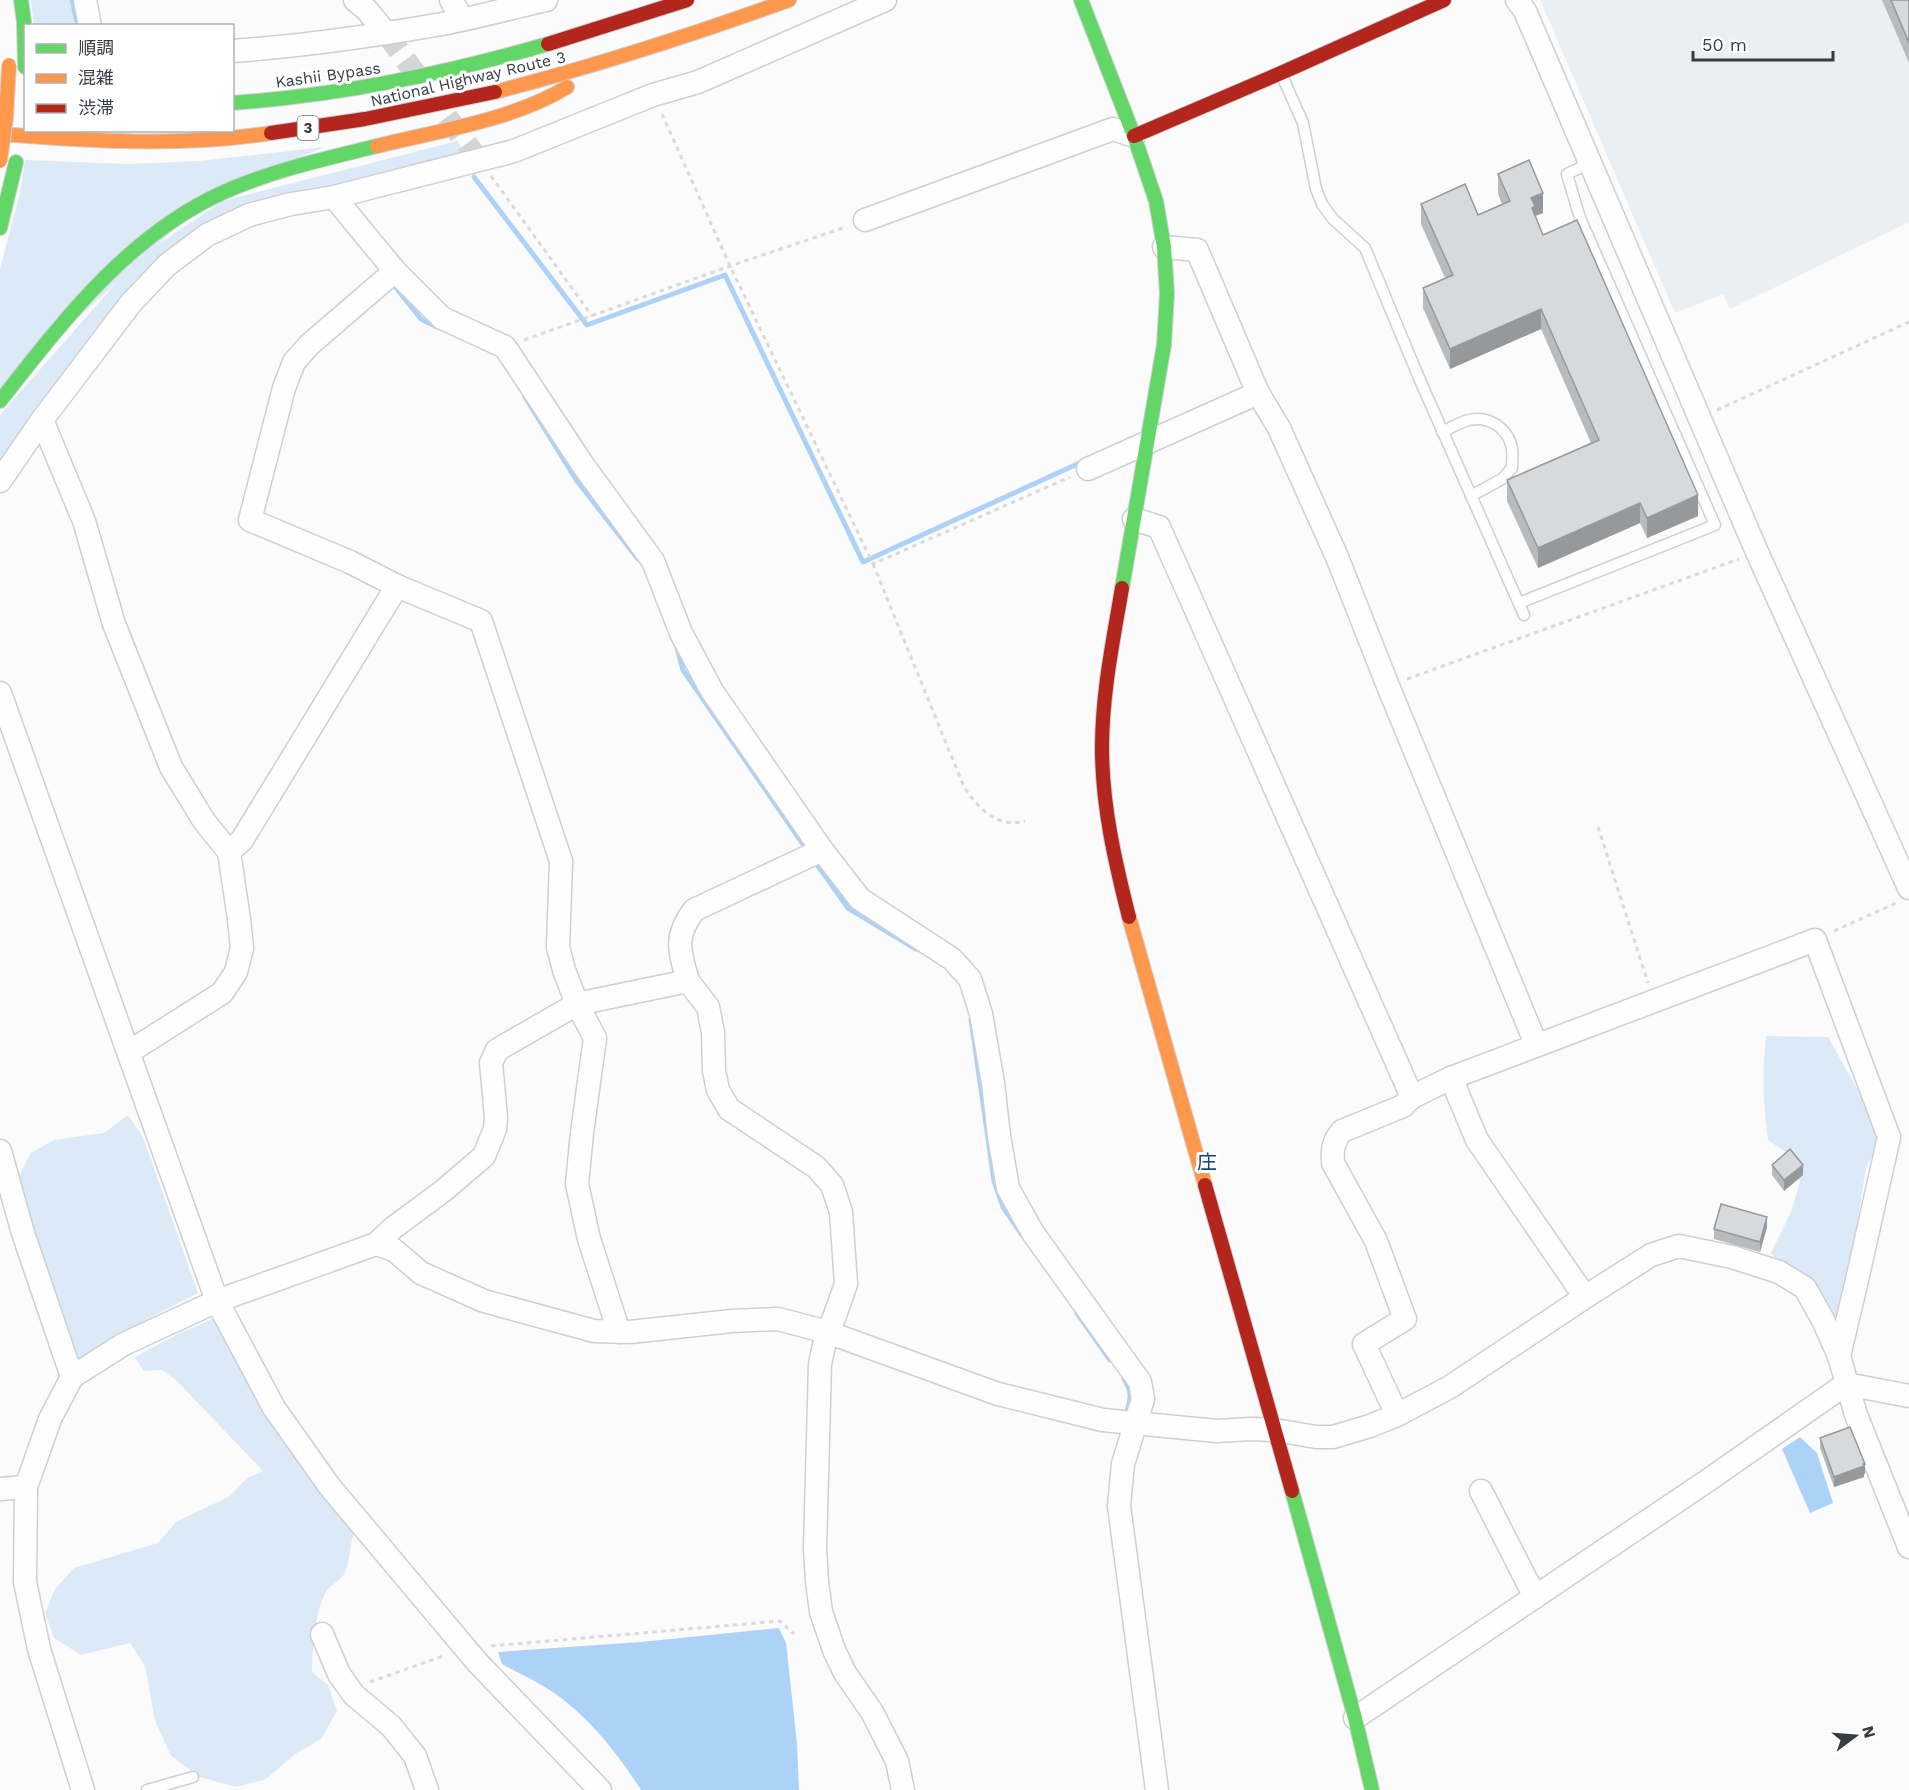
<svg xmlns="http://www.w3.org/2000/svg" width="1909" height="1790" font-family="'Work Sans','Noto Sans JP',sans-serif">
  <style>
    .built { fill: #e9eff3 }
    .green { fill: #dceaf8 }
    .water { fill: #acd2f8 }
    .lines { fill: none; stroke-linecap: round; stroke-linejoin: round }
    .stream { stroke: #acd2f8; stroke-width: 5 }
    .street-tunnel { stroke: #d3d5d6; stroke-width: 22; stroke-dasharray: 22 11; stroke-linecap: butt }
    .lane-casing { stroke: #cdd0d3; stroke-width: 13 }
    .street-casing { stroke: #cdd0d3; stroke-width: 25 }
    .fast-casing { stroke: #cdd0d3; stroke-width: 16 }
    .slow-casing { stroke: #cdd0d3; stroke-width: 16 }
    .jam-casing { stroke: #cdd0d3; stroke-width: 16 }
    .path { stroke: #d9dada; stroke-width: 3; stroke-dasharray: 4.5 4.5; stroke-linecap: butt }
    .lane { stroke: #fefefe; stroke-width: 10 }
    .street { stroke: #fefefe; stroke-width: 22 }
    .fast { stroke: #63d668; stroke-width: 14 }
    .slow { stroke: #ff974d; stroke-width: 14 }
    .jam { stroke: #b3261e; stroke-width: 14 }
    .slow-bridge-casing { stroke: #d5d6d8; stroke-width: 16; stroke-linecap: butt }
    .slow-bridge { stroke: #ff974d; stroke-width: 14 }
    .wall { fill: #b8bbbe }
    .shaded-wall { fill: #96999b }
    .building { fill: #d6dadd; stroke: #96999b; stroke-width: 1.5 }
    .labels { text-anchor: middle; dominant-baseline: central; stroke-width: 6; stroke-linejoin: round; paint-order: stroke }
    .shield { fill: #fff; stroke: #72767b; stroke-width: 1.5 }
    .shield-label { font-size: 15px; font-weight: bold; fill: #353c43 }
    .street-label { font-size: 16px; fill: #353c43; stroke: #fff }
    .quarter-label { font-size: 20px; fill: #0c4778; stroke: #fff }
  </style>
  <rect width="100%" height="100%" fill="#fbfbfb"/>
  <path class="built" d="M1540 0H1909V222L1730 309 1723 294 1675 313Z"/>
  <g class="green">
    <path d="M31 0H76L81 25H34Z"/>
    <path d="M457 141 464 151 450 162 381 177 303 189 218 216 189 234 134 281 94 331 44 398 0 464V415L139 257 223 201Z"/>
    <path d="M326 147 221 186 0 390V269L20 193 25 160 129 164 200 161Z"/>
    <path d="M1766 1036 1828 1037 1864 1101 1878 1139 1874 1153 1866 1167 1842 1324 1834 1327 1771 1253 1791 1212 1800 1182 1790 1155 1768 1140C1763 1102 1762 1075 1766 1036Z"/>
    <path d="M128 1115 143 1137 198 1293 151 1317 112 1341 87 1360H74L41 1270 18 1177 31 1153 54 1140 104 1133Z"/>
    <path d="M213 1319 258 1400 355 1531C349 1544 351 1559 345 1572 342 1581 330 1584 326 1592 314 1614 313 1647 312 1672L328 1685 337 1711 321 1739 295 1754 266 1779 236 1787 200 1777 171 1756 155 1721 145 1666 130 1643 81 1655 54 1638 45 1613 55 1589 74 1568 158 1543 176 1522 230 1496 247 1478 263 1471 176 1380 162 1370 144 1371 135 1357 182 1332Z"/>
  </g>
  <g class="water">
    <path d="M1800 1437 1817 1453 1833 1503 1810 1513 1782 1449Z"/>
    <path d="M779 1628 786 1643 797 1744 799 1790H641C616 1751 584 1710 543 1686 530 1678 516 1672 502 1664L498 1652 641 1642Z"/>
  </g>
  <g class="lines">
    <g class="stream">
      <path d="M72 0 78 26"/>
      <path d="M474 177 587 325 725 275 863 562 1084 461"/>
      <path d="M393 284 421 319 437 327"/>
      <path d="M525 397 577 481 638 559"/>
      <path d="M677 647 683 670 807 850"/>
      <path d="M814 860 848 908 916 949"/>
      <path d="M971 1019 994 1181 1003 1207 1022 1235"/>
      <path d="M1077 1313 1110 1360"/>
      <path d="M1124 1379C1132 1391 1131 1398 1127 1411"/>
    </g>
    <g class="street-tunnel">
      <path d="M386 33 426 88"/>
      <path d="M447 117 478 159"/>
    </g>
    <defs>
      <g id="lane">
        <path d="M1282 76 1303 123 1316 189 1322 204 1333 219 1365 248 1419 378 1524 615"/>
        <path d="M1442 432C1451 428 1460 422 1469 420 1489 415 1509 429 1512 449 1513 455 1512 462 1512 468L1502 479 1471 496"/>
        <path d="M1519 603 1715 525 1580 218 1567 174 1590 163"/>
        <path d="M147 1790 193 1777"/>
      </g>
      <g id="street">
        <path d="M85 0 90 26"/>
        <path d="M355 0 366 9 386 33"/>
        <path d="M451 0 462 19"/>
        <path d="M1517 0 1525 11 1757 552 1909 888"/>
        <path d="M232 51C303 46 373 36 442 24 477 17 511 8 546 0"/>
        <path d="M334 197 395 271 442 318 505 347 583 465 653 561 681 633 712 691 822 850 860 899 952 959 970 979 981 1014 993 1083 999 1136 1008 1188 1033 1233 1140 1382 1143 1399 1123 1464 1119 1506 1157 1790"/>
        <path d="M865 220 1113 129 1134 136"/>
        <path d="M1164 247 1197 250 1258 393 1279 428 1337 557 1388 686 1536 1044"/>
        <path d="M42 420 84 521 114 624 171 767 204 821 229 852"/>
        <path d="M1088 469 1258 393"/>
        <path d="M0 481 42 420 131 303 167 265 207 235 249 215 291 204 334 197 514 151 653 95 698 82 885 0"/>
        <path d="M1134 519 1159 527 1412 1097"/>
        <path d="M397 586 481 621 561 861 558 947 564 970 577 1004 595 1038 582 1133 577 1184 589 1239 619 1332"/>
        <path d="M0 693 217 1301 274 1408 330 1487 477 1662 600 1790"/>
        <path d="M688 981 708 1007 713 1032 714 1071 718 1090 729 1109 816 1167 832 1185 841 1212 846 1284 834 1318 827 1332 820 1364 815 1549 817 1581 821 1612 834 1650 845 1673 872 1712 897 1761 903 1790"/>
        <path d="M129 1052 222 993 236 972 242 948 239 919 229 852 242 840 397 586 350 562 250 520 284 388 294 362 309 345 395 271"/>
        <path d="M1451 1078 1477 1140 1585 1297"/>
        <path d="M0 1151 23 1233 72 1377"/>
        <path d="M376 1244 394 1250 421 1273 484 1301 594 1331 630 1332 732 1321 778 1319 827 1332 998 1394 1103 1420 1217 1431 1251 1429 1275 1430 1316 1437H1333L1370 1426 1397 1415 1450 1387 1585 1297 1651 1255 1679 1246 1732 1257 1779 1272 1805 1288 1823 1320 1839 1356 1856 1415 1909 1547"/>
        <path d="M1397 1415 1364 1344 1405 1319 1376 1241 1333 1163C1332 1150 1333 1141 1342 1131L1403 1106 1412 1097 1451 1078 1815 940 1889 1137 1857 1280 1839 1356"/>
        <path d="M0 1489 26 1487"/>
        <path d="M1481 1491 1535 1597"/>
        <path d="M322 1634 339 1674 354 1695 391 1726 415 1756 427 1790"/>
        <path d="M1355 1718 1707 1481 1846 1384 1909 1396"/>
        <path d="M83 1790 39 1649 25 1582 26 1487 50 1419 72 1377 124 1344 217 1301 376 1244 393 1228 443 1191 484 1156 495 1129 496 1117 491 1063 497 1050 577 1004 688 981C679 950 674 937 694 910L822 850"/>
      </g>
      <g id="fast">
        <path d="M21 0 24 22 25 67"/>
        <path d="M1081 0 1134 136 1156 201 1164 247 1167 293 1164 345 1122 588"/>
        <path d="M232 103C342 95 443 74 548 44"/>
        <path d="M0 228 16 162"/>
        <path d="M0 401C63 321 128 235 224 192 273 170 325 159 377 146"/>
        <path d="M1292 1491 1355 1718 1372 1790"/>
      </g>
      <g id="slow">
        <path d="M495 92C595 66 692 35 789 0"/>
        <path d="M0 134C90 141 182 147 271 133"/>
        <path d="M377 146C437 131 514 120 567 87"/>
        <path d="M1129 917 1205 1185"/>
      </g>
      <g id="jam">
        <path d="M548 44 687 0"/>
        <path d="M271 133 365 119 495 92"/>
        <path d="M1134 136 1281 73 1444 0"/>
        <path d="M1122 588C1113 641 1102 694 1102 748 1102 805 1115 862 1129 917"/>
        <path d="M1205 1185 1292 1491"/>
      </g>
    </defs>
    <use href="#lane" class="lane-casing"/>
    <use href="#street" class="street-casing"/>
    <use href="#fast" class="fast-casing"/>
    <use href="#slow" class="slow-casing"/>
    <use href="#jam" class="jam-casing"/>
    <g class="path">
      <path d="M662 114 730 266 873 564 1070 477"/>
      <path d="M491 176 592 316"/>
      <path d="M524 340 730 266 846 227"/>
      <path d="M1717 410 1909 322"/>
      <path d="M873 564 964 787C978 808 998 829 1025 821"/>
      <path d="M1407 679 1739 559"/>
      <path d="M1598 827 1648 983"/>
      <path d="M1834 931 1896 903"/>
      <path d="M491 1646 780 1621 794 1634"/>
      <path d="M370 1682 446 1655"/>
    </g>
    <use href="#lane" class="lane"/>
    <use href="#street" class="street"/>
    <use href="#fast" class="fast"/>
    <use href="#slow" class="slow"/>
    <use href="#jam" class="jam"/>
    <defs>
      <path id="slow-bridge" d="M0 161 6 118 9 65"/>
    </defs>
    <use href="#slow-bridge" class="slow-bridge-casing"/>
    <use href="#slow-bridge" class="slow-bridge"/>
  </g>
  <g class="wall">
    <path d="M1882 0H1909V63Z"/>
    <path d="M1498 174 1543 213 1535 216 1543 235 1698 516 1647 538 1640 523 1538 568 1507 501V480L1591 443 1541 329 1450 369 1423 308V288L1445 278 1421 224V204L1478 215 1502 204 1498 194Z"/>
    <path d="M1772 1165 1803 1175 1784 1191 1772 1175Z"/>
    <path d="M1767 1227 1760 1252 1714 1239V1229Z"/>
    <path d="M1820 1438 1865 1474H1864V1477L1834 1487 1820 1448Z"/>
  </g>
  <g class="shaded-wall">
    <path d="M1543 193V213L1535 216 1532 228 1531 198Z"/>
    <path d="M1541 309V329L1450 369V349Z"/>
    <path d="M1698 495V516L1647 538V518Z"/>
    <path d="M1640 503V523L1538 568V548Z"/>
    <path d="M1803 1165V1175L1784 1191V1180Z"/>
    <path d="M1767 1217V1227L1760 1252V1242Z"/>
    <path d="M1865 1464V1474H1864V1477L1834 1487V1477Z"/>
  </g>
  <g class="building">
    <path d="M1891 0H1909V43Z"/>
    <path d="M1529 160 1543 193 1531 198 1535 206 1532 208 1543 235 1577 220 1698 495 1647 518 1640 503 1538 548 1507 480 1599 440 1541 309 1450 349 1423 288 1453 275 1421 204 1465 184 1478 215 1510 201 1498 174Z"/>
    <path d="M1790 1149 1803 1165 1784 1180 1772 1165Z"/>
    <path d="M1721 1204 1767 1217 1760 1242 1714 1229Z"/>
    <path d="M1850 1427 1865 1464H1863L1864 1466 1834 1477 1820 1438Z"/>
  </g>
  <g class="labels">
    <rect class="shield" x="297.5" y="116" width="21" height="24" rx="4.5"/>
    <g class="shield-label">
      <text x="308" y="128">3</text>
    </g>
    <g class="street-label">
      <text transform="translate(328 75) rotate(-8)">Kashii Bypass</text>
      <text transform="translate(468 79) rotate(-13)">National Highway Route 3</text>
    </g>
    <g class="quarter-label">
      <text x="1207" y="1162">庄</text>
    </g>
  </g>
  <rect x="24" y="24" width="210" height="108" fill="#ffffff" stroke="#aeb1b4" stroke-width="1.5"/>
  <rect x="36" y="44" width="30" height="9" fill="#63d668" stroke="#aeb1b4" stroke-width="1.5"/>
  <text x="78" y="54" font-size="18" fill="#353c43">順調</text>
  <rect x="36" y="74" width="30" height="9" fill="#ff974d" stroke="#aeb1b4" stroke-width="1.5"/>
  <text x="78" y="84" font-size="18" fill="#353c43">混雑</text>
  <rect x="36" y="104" width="30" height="9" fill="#b3261e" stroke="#aeb1b4" stroke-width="1.5"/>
  <text x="78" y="114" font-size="18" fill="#353c43">渋滞</text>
  <g transform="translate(1855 1736) rotate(74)" stroke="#ffffff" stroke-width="4.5" paint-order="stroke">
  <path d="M0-4.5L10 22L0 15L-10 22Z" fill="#353c43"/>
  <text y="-9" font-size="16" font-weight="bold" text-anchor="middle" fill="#353c43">N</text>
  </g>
  <path d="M1693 51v9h140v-9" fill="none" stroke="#353c43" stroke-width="3"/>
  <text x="1702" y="51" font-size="18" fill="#353c43" stroke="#ffffff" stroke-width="4.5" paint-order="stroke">50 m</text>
</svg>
